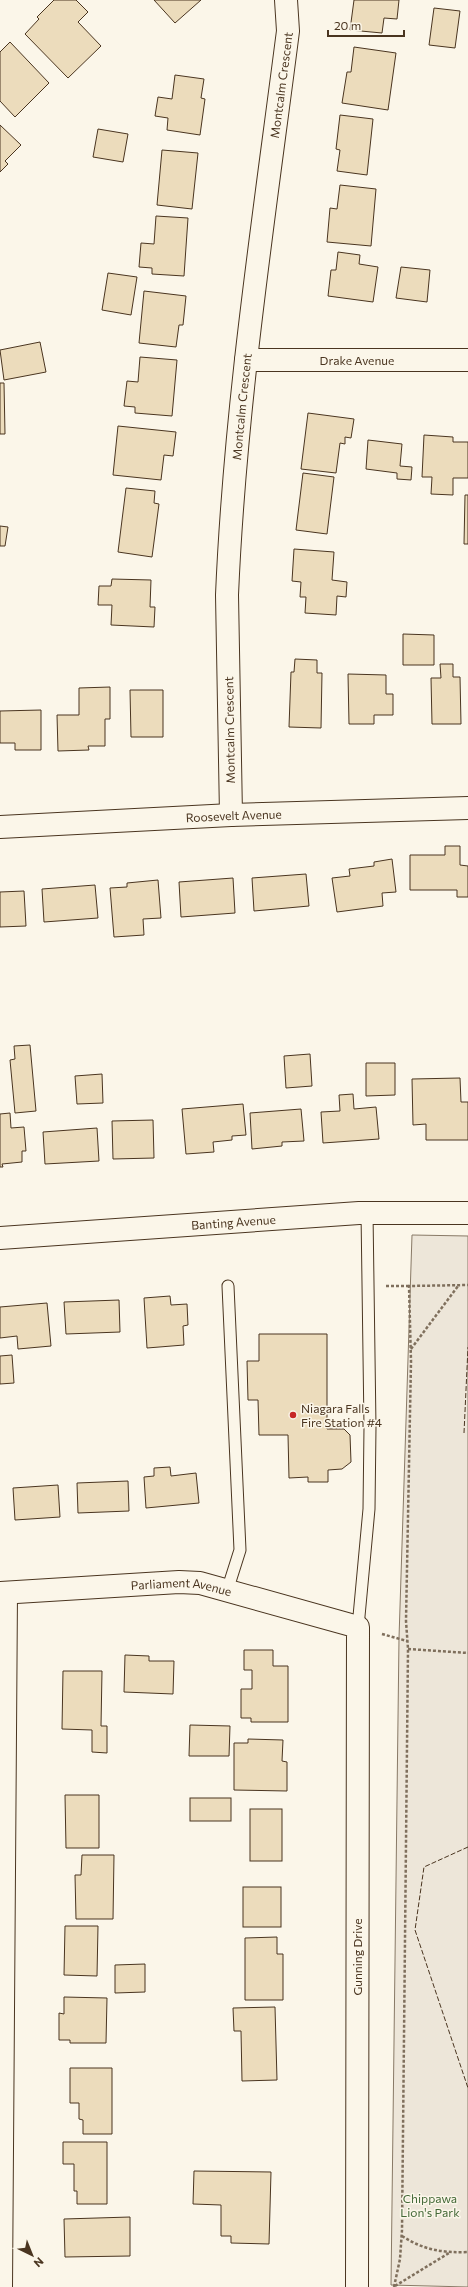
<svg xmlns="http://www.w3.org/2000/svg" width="468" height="2287" font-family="Commissioner,sans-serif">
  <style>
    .green { fill: #ede6d9; stroke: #887966 }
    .building { fill: #ecdcbc; stroke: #4a3520 }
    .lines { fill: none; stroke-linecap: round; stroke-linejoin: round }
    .service-casing { stroke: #4a3520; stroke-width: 13 }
    .minor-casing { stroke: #4a3520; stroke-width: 24 }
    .path { stroke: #7f6f5c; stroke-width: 2.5; stroke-dasharray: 3 2; stroke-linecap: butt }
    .service { stroke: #fbf6e9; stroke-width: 11 }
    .minor { stroke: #fbf6e9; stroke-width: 22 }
    .fence { stroke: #4a3520; stroke-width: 1; stroke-dasharray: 5 2; stroke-linecap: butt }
    .poi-dot { fill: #c62828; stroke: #fbf6e9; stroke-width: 1.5 }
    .labels { text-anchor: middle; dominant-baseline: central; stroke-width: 3; stroke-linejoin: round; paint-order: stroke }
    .street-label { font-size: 12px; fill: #4a3520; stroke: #fbf6e9 }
    .poi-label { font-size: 12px; fill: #4a3520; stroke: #fbf6e9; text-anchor: start }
    .park-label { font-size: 12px; fill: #436837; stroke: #fbf6e9 }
  </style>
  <rect width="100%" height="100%" fill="#fbf6e9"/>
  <path class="green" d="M412 1235 468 1236V2287L391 2285 399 1638Z"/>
  <g class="building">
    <path d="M54 0H76L88 12 78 22 101 46 68 78 25 34 39 19 37 17Z"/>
    <path d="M154 0H201L175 23Z"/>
    <path d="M354 0H399L397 19 384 18 382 33 350 30Z"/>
    <path d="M434 8 460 11 455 48 429 45Z"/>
    <path d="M10 42 49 83 15 117 0 101V52Z"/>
    <path d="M354 47 396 53 388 110 342 103 347 72H351Z"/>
    <path d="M175 75 204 79 201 98 205 99 200 135 167 130 168 118 155 116 158 97 172 99Z"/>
    <path d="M340 115 373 119 367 175 337 171 340 150 336 149Z"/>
    <path d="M0 125 21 145 5 161 8 164 0 172Z"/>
    <path d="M98 129 128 134 123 162 93 157Z"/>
    <path d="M162 150 198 153 192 209 157 205Z"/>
    <path d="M340 185 376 189 371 246 327 242 330 208 337 209Z"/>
    <path d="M156 216 188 218 184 276 152 274V268L139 267 141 243 154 244Z"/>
    <path d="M338 252 360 255 359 264 378 267 373 302 328 296 331 270H336Z"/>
    <path d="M401 267 430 270 427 302 396 298Z"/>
    <path d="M108 273 137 277 131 315 102 310Z"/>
    <path d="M144 291 186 296 183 325H179L176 347 139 343Z"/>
    <path d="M40 342 46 372 4 380 0 350Z"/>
    <path d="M140 357 177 360 172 416 135 413V407L124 406 127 381 138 382Z"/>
    <path d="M0 383H4L5 434H0Z"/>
    <path d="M308 413 354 419 351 438 345 437V444L340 443 336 473 301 469Z"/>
    <path d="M118 426 176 432 173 456 164 455 161 480 113 475Z"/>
    <path d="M424 435 453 437V442H468V478H453V495L431 494 432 477H422Z"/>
    <path d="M368 440 402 444 400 466 412 467 411 480 397 479V473L366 469Z"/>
    <path d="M303 473 334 477 327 534 296 530Z"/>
    <path d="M126 488 155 491 154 503 159 504 152 557 118 552Z"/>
    <path d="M465 495H468V544H464Z"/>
    <path d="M0 526 8 527 5 546H0Z"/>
    <path d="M294 549 334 552 332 580 347 582 346 597 337 596 336 615 305 613 306 597H300L301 582 292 581Z"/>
    <path d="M112 579 151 580 150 607H155L154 627 111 625 112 605H98L99 586H111Z"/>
    <path d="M403 634 434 635V665H403Z"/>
    <path d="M295 659 317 660V673H322L321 728 289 727 291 672H294Z"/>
    <path d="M440 664H453V677H460L461 724H432L431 678H441Z"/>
    <path d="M348 674 386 675V694H393V715H374V724H349Z"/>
    <path d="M110 687V719H105V746H88L89 750 58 751 57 715H79V688Z"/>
    <path d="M130 690H163V737H131Z"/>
    <path d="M41 710V750H15V743H0V711Z"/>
    <path d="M445 846H460V865L468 866V897H457V890H410V855H445Z"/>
    <path d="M392 859 396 892 382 893 383 906 337 912 332 878 350 876 349 869 374 866V862Z"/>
    <path d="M306 874 309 906 254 911 252 878Z"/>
    <path d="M233 878 235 913 181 917 179 882Z"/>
    <path d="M158 880 161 918 143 919 144 935 114 937 110 888 127 887V883Z"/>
    <path d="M95 885 98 918 44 922 42 889Z"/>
    <path d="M24 891 26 926 0 927V892Z"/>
    <path d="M30 1045 36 1111 15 1113 10 1060 15 1059 14 1046Z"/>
    <path d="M310 1054 312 1086 286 1088 284 1056Z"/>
    <path d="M366 1063H395V1095L366 1096Z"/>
    <path d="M102 1074 103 1103 77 1104 75 1076Z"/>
    <path d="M460 1078 461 1102H468V1140H426V1124L413 1125 412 1079Z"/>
    <path d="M353 1094 354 1109 376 1107 379 1139 323 1143 321 1112 340 1111 339 1095Z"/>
    <path d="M243 1104 246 1135 232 1136V1140L213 1142 214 1152 186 1154 182 1109Z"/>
    <path d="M301 1109 304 1141 282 1142V1146L252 1149 250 1113Z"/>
    <path d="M10 1113 11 1128 24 1127 26 1151H22V1162L2 1164 3 1167H0V1114Z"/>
    <path d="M153 1120 154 1158 113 1159 112 1121Z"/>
    <path d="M97 1128 99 1161 45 1164 43 1132Z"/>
    <path d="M170 1296 171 1305 187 1304 188 1325 183 1326 184 1345 147 1348 144 1298Z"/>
    <path d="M119 1300 120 1332 66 1334 64 1302Z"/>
    <path d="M47 1303 51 1346 18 1349 17 1336 0 1338V1307Z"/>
    <path d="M259 1334H327V1429H344L350 1435 351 1462 342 1469 328 1470V1482H308V1477L289 1478 288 1435H259L258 1400H248L247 1361H259Z"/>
    <path d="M12 1355 14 1383 0 1384V1356Z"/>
    <path d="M170 1467 171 1476 196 1473 199 1503 146 1508 144 1477 154 1476V1468Z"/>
    <path d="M128 1481 129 1511 78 1513 77 1483Z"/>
    <path d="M58 1485 60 1517 15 1520 13 1488Z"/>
    <path d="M244 1650H273V1666H288V1722H251V1718H241V1689H252V1670H244Z"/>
    <path d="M125 1655 149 1656V1661H174L173 1694 124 1692Z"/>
    <path d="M63 1671H102L101 1726H107V1753L92 1752V1730L62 1729Z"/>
    <path d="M190 1725 230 1726 229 1756H189Z"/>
    <path d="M248 1739 283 1740 282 1761 287 1762V1791L234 1790V1743H248Z"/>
    <path d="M65 1795H99V1848H66Z"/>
    <rect x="190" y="1798" width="41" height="23"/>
    <rect x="250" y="1809" width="32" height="52"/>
    <path d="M82 1855H114L113 1919H76L75 1875H81Z"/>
    <rect x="243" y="1887" width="38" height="40"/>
    <path d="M65 1926H98L97 1976 64 1975Z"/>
    <path d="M277 1937V1954H283V2000H245V1938Z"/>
    <path d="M145 1964V1992L115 1993V1965Z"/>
    <path d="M64 1997 107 1998 106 2043H70V2040H59V2013L64 2014Z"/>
    <path d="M275 2007 277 2080 242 2081 241 2031H234L233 2008Z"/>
    <path d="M70 2068H112V2134H83V2120L79 2119V2103H70Z"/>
    <path d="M63 2142H107V2204H77V2191H74V2164H63Z"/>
    <path d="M194 2171 271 2172 269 2244 231 2243V2236H221V2205L193 2204Z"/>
    <path d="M130 2217V2256L65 2257 64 2219Z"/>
  </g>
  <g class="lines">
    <defs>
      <g id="service">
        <path d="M227 1591 240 1550 228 1286"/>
        <path d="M358 1627 369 1509 370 1427 367 1212"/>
      </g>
      <g id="minor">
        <path id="s1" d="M246 360H468"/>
        <path id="s2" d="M231 815 227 595C235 406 264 218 288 31L286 0"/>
        <path id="s3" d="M0 827 231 815 468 808"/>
        <path id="s4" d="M0 1238 359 1213H468"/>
        <path id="s5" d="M0 1593 179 1582 200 1583 358 1627 357 2287"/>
        <path d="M1 2287 6 1593"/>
      </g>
    </defs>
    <use href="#service" class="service-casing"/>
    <use href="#minor" class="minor-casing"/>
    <g class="path">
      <path d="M386 1286H409"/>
      <path d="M411 1349 458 1286"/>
      <path d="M382 1634 407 1641"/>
      <path d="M408 1649 468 1653"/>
      <path d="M402 2236C424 2250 442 2253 468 2252"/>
      <path d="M395 2286 449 2253"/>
      <path d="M394 2287 400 2259 402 2230 408 1649 406 1621 411 1361 409 1286 468 1285"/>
    </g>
    <use href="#service" class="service"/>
    <use href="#minor" class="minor"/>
    <g class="fence">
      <path d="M464 1433 468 1347"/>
      <path d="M468 1847 424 1867 415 1930 468 2088"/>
    </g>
  </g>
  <circle class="poi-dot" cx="293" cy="1415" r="4"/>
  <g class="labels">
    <g class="street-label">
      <text stroke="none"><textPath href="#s2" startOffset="733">Montcalm Crescent</textPath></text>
      <text stroke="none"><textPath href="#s1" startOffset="111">Drake Avenue</textPath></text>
      <text stroke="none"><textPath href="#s2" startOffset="409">Montcalm Crescent</textPath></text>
      <text transform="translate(229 730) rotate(-91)">Montcalm Crescent</text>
      <text stroke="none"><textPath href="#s3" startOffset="234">Roosevelt Avenue</textPath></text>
      <text stroke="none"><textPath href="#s4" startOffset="234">Banting Avenue</textPath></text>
      <text stroke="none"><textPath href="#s5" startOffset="182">Parliament Avenue</textPath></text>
      <text transform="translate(357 1957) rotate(-90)">Gunning Drive</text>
    </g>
    <g class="poi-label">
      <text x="301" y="1408">Niagara Falls<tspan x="301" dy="14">Fire Station #4</tspan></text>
    </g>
    <g class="park-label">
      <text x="430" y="2198">Chippawa<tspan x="430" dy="14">Lion's Park</tspan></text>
    </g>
  </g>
  <g transform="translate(32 2255) rotate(137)" stroke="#fbf6e9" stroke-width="3" paint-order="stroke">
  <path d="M0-3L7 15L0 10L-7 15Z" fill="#4a3520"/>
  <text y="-6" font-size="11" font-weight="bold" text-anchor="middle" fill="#4a3520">N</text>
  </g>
  <path d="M328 30v6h76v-6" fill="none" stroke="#4a3520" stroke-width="2"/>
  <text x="334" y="30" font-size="12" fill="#4a3520" stroke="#fbf6e9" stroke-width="3" paint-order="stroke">20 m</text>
</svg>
